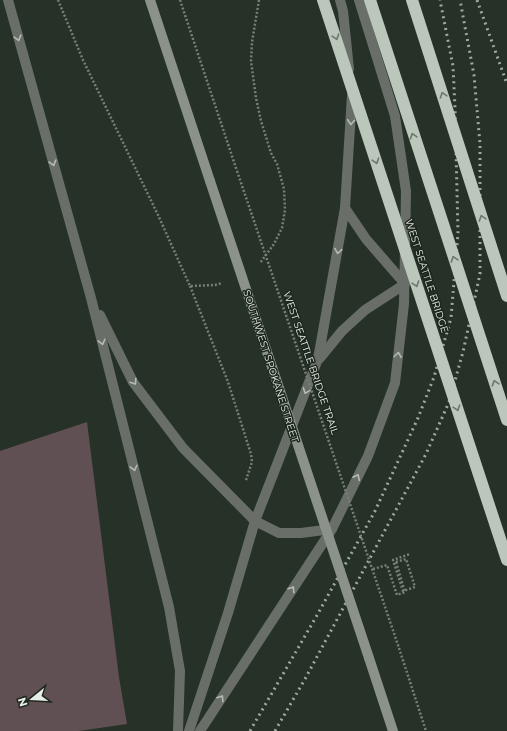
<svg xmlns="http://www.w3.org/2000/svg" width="507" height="731" font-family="Montserrat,sans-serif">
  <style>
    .building { fill: #605053 }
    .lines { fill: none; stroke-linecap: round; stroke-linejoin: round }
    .path { stroke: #768077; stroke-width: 2.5; stroke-dasharray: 2 2; stroke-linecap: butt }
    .tertiary { stroke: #696e69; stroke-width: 10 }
    .secondary { stroke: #8a928a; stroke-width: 10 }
    .rail { stroke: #a0a8a0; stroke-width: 3; stroke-dasharray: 2 4; stroke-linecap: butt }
    .path-bridge { stroke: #768077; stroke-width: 2.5; stroke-dasharray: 2 2; stroke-linecap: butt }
    .secondary-bridge { stroke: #8a928a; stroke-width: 10 }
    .motorway-bridge { stroke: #bbc7bb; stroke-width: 12 }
    .oneway { stroke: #6c776c }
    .oneway2 { stroke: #b5bbb5 }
    .labels { text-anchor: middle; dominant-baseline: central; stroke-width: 3; stroke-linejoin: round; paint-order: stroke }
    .street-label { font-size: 10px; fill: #e7eee7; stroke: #1d271d }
  </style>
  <rect width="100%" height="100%" fill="#263127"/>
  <path class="building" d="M87 422 119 677 127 724 79 731H0V451Z"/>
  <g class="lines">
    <g class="path">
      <path d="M58 0 83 60 158 215 190 286 215 285 222 283"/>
      <path d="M180 0 237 171"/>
      <path d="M259 0 252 42 251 61 256 98 261 121 271 153 277 164 284 189 285 210 282 228 274 244 260 263"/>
      <path d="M190 286 228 382 251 454 252 462 246 480"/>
      <path d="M396 562 406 559 415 587 403 591 393 560 410 554"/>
      <path d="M373 569 387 565 397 595 405 592"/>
      <path d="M399 648 426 731"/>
    </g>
    <g class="tertiary">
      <path d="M8 0 91 298 169 607 180 671 178 731"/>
      <path d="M340 0 343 11 349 69"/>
      <path d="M100 315 133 382 183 448 255 521 279 533H301L332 529"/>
      <path d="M320 358 342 331 365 310 405 284 366 239 345 208"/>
      <path d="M189 731 228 613 255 521 318 359 345 208 352 95"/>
      <path d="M200 731 332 529 368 456 395 383 404 304 406 191 395 116 359 0"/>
    </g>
    <g class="secondary">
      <path d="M150 0 210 181"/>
      <path d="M369 658 393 731"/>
    </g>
    <g class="rail">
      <path d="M477 0 507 84"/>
      <path d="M250 731 316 617 375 511 418 418 434 377 451 318 458 233 455 108 453 66 440 0"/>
      <path d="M275 731 305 679 426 454 449 402 463 352 480 274V144L474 75 460 0"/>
    </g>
    <g class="path-bridge">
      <path d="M237 171 399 648"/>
      <path d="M396 562 405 592"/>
    </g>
    <path class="secondary-bridge" d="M210 181 369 658"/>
    <g class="motorway-bridge">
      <path d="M323 0 507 560"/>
      <path d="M370 0 507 420"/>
      <path d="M412 0 507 296"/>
    </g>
  </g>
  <defs><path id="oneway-chevron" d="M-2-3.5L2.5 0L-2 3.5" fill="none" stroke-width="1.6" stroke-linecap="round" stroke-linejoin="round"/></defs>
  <g class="oneway">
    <use href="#oneway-chevron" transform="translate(336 37) rotate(72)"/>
    <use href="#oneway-chevron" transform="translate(443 95) rotate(-108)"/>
    <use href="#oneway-chevron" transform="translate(413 136) rotate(-108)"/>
    <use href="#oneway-chevron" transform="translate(376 161) rotate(72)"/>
    <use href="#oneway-chevron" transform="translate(482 218) rotate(-108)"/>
    <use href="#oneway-chevron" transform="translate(454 259) rotate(-108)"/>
    <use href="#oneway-chevron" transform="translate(416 284) rotate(72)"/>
    <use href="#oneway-chevron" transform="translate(495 383) rotate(-108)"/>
    <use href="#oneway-chevron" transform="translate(457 408) rotate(72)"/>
  </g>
  <g class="oneway2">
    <use href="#oneway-chevron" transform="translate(18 38) rotate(74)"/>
    <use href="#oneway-chevron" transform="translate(351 122) rotate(94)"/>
    <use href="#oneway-chevron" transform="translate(53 163) rotate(74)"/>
    <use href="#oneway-chevron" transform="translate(338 251) rotate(99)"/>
    <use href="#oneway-chevron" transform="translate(102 342) rotate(76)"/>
    <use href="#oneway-chevron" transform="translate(398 355) rotate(-83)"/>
    <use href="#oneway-chevron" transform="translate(134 382) rotate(57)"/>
    <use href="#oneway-chevron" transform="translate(306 391) rotate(111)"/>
    <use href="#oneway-chevron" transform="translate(134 468) rotate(76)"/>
    <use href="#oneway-chevron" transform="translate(357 477) rotate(-64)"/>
    <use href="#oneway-chevron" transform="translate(292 589) rotate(-57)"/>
    <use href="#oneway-chevron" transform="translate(221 698) rotate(-57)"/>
  </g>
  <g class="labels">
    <g class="street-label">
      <text transform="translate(427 276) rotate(72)">WEST SEATTLE BRIDGE</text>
      <text transform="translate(311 363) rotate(71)">WEST SEATTLE BRIDGE TRAIL</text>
      <text transform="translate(271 366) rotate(72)">SOUTHWEST SPOKANE STREET</text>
    </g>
  </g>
  <g transform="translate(32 699) rotate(252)" stroke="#1d271d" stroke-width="3" paint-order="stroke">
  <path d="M0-3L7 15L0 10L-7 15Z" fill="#e7eee7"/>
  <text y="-6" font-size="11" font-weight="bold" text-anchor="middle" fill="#e7eee7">N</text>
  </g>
</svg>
